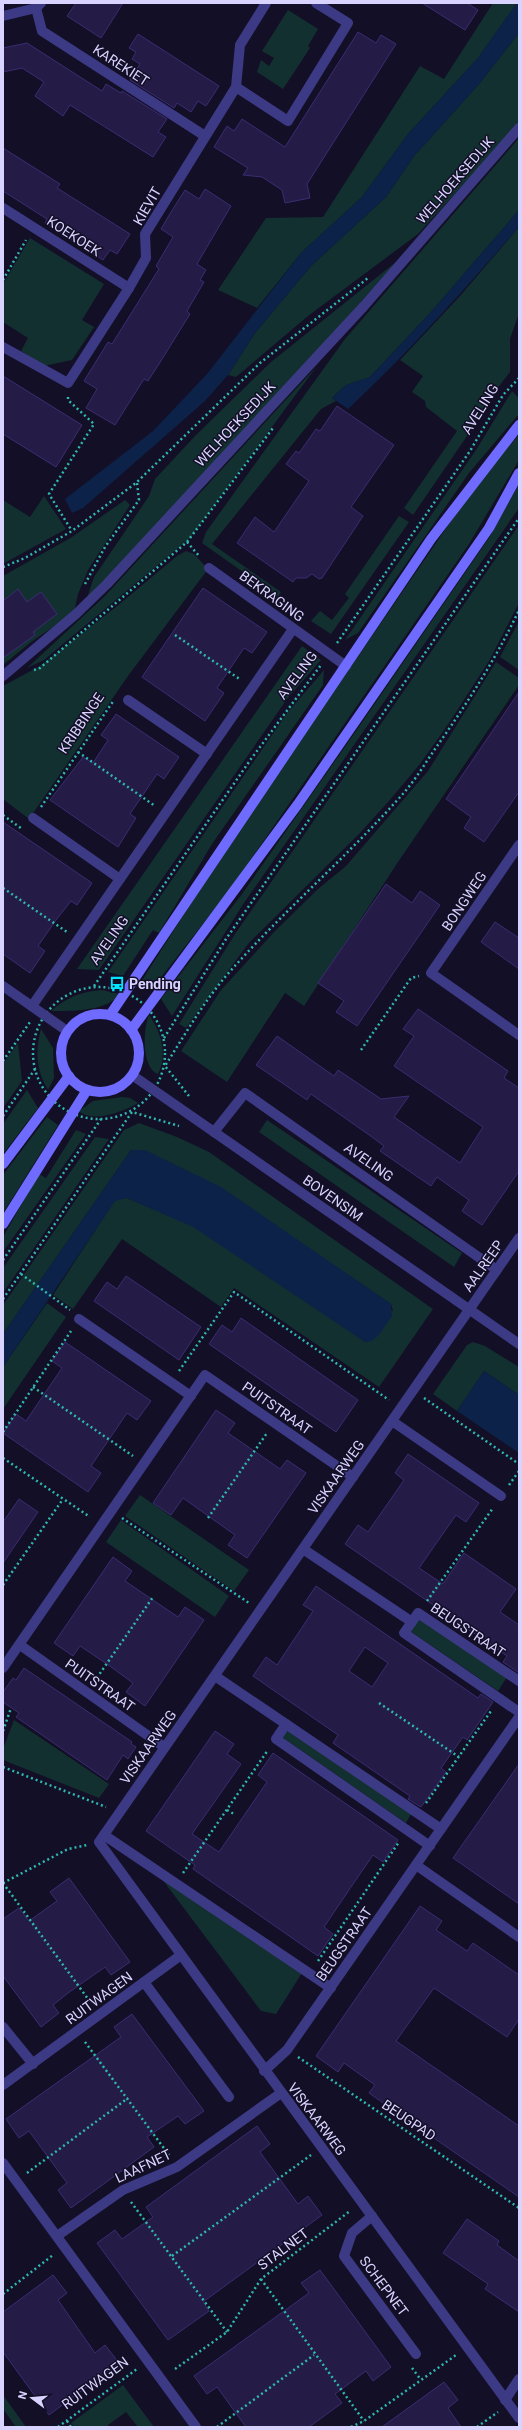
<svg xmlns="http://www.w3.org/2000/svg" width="522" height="2430" font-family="Roboto,sans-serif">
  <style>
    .green { fill: #12302f }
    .water { fill: #0c2248 }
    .building { fill: #241b47; stroke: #3b2d73; fill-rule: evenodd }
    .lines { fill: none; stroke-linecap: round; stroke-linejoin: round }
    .path { stroke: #2fb8b0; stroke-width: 2.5; stroke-dasharray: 2 3; stroke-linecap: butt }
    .street { stroke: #3d3a85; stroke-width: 10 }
    .secondary { stroke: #6f6bff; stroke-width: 10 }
    .labels { text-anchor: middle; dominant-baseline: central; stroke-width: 3; stroke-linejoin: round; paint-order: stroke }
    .street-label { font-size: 14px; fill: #d9d4ff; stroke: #130f26 }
    .poi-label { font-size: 14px; font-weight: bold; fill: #d9d4ff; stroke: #130f26; text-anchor: start }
  </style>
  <rect width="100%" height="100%" fill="#130f26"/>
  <g class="green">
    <path d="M493 3H517L478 58 408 134 362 197 301 253 257 308 218 290 266 218 323 217 420 66 444 79Z"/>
    <path d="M288 10 318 29 308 46 310 48 283 89 257 72 261 60 269 66 274 58 262 51Z"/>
    <path d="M519 33V124L418 234 308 316 236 377 228 375 255 333 311 266 386 197 414 156 479 84Z"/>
    <path d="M519 138V210L431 312 370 377 346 385 332 398 336 401 321 409 212 544 281 592 278 597 202 543 206 532 345 339Z"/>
    <path d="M519 227V313L510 339V372L487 402 465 439 413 515 404 508 457 431 426 407 425 401 412 392 423 376 400 360 460 296Z"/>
    <path d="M30 238 104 284 82 320 94 327 72 360 44 366 21 351 28 338 3 322V284Z"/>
    <path d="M397 261 314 355 86 601 94 577 149 496 155 479 196 435 271 362Z"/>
    <path d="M317 366 190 538 44 660 27 668 104 597Z"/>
    <path d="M512 391 519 398V414L469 473 358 633 345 640 476 450Z"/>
    <path d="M519 435V460L469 544 233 885 152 989 141 982 223 853 482 476Z"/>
    <path d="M519 484V508L244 903 172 1016 161 999 242 894 356 731 489 538Z"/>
    <path d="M44 496 66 529 3 564V500L30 517Z"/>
    <path d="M125 500 130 505 88 570 78 594 75 608 68 617 31 642 3 665V576L72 537Z"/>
    <path d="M399 516 409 522 331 634 311 621 320 611 332 620 349 598 345 594Z"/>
    <path d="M519 525V603L489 661 449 723 420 764 389 801 360 833 248 944 186 1028 179 1024 235 934Z"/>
    <path d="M186 551 194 554 208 569 128 676 29 819 3 799V686L40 666 116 607 177 556Z"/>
    <path d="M519 621V670L500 657Z"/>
    <path d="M302 646 321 660 287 699 99 970 77 969Z"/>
    <path d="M496 662 519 678V685L398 862 304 1006 285 993 227 1082 181 1051 221 990 274 932 318 889 346 866 428 771Z"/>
    <path d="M324 670 323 685 212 844 159 933 153 930 123 976 108 972 288 712Z"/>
    <path d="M102 990 119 994C108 1012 69 1011 51 1011 65 998 82 991 102 990Z"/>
    <path d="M149 1015C161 1031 168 1056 158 1074 141 1068 143 1028 149 1015Z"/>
    <path d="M41 1029 53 1048 54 1078 48 1090C36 1070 35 1051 41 1029Z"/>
    <path d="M18 1043 22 1081 3 1108V1064Z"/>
    <path d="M27 1090 38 1108 3 1154V1124Z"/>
    <path d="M122 1097 130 1098 138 1103C125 1111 92 1124 79 1111L93 1101Z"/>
    <path d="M47 1117 58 1125 3 1213V1175Z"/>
    <path d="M267 1120 462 1253 454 1267 259 1132Z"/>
    <path d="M139 1123 177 1137 209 1152 433 1309 379 1387 234 1288 221 1307 122 1239 73 1309 53 1295 115 1200 127 1198 393 1311 391 1304 270 1222 131 1150 3 1334V1305L124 1130Z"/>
    <path d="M76 1130 86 1134 3 1252V1237L39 1174 46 1178Z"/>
    <path d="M95 1137 109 1139 3 1293V1268Z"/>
    <path d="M47 1303 66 1317 3 1409V1367Z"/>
    <path d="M473 1342 485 1346 519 1367V1395L484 1371 457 1411 433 1394 467 1345Z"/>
    <path d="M140 1495 249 1570 234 1591 125 1516Z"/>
    <path d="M121 1520 229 1596 215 1617 106 1542Z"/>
    <path d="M419 1617 507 1677 498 1691 410 1631Z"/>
    <path d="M14 1720 109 1784 99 1798 3 1760V1749Z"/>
    <path d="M288 1729 411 1814 406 1823 282 1737Z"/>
    <path d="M159 1875 302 1973 276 2014 261 2011Z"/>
    <path d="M123 2385 154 2427H138L126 2412 108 2425 109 2427H74L71 2423Z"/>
    <path d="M3 2395 26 2427H16L3 2409Z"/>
  </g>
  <g class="water">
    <path d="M517 3H519V33L479 84 414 156 386 197 311 266 255 333 228 375 205 401 83 508 72 513 65 499 153 431 207 374 301 253 362 197 408 134 478 58Z"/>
    <path d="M519 210V227C464 290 409 352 348 409L332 398 346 385 370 377 431 312Z"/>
    <path d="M131 1150H145L221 1187 391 1304 392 1316C385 1325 377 1343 365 1342L193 1227 127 1198 115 1201 3 1367V1334Z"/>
    <path d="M484 1371 519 1395V1453L457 1411Z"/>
  </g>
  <g class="building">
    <path d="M76 3H123L101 38 67 16Z"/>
    <path d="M422 3H467L478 10 465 30Z"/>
    <path d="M358 32 376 43 381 35 396 44 307 184 310 198 285 203 282 190 262 177 243 175 248 168 214 147 227 126 234 131 242 119 285 147Z"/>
    <path d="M138 34 219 86 206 106 198 101 191 112 177 103 174 108 130 80 140 64 132 59 136 52 129 48Z"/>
    <path d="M27 43 102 91 106 84 121 93 122 91 167 119 158 132 166 137 153 157 70 105 63 116 35 96 44 82 22 68 3 72V48Z"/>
    <path d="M3 148 60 184 57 188 130 234 117 254 110 250 103 260 45 223 47 219 3 191Z"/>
    <path d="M205 189 231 206 197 264 206 270 200 280 204 282 187 311 190 314 159 364 148 381 144 379 115 425 86 408 97 389 84 381 108 342 112 344 159 269 156 266 173 237 161 229 171 212 185 190 199 199Z"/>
    <path d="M3 376 82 425 56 467 3 434Z"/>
    <path d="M337 406 394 445 351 507 363 516 322 578 319 579 312 574 306 578H296L293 582 237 543 255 517 274 532 309 481 286 464 296 451 299 453 316 429 320 431Z"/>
    <path d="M203 588 267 632 252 653 244 648 217 688 224 693 205 721 142 677Z"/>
    <path d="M18 589 27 602 41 592 57 614 33 632 35 635 3 658V601Z"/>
    <path d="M519 692V792L484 842 464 828 471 817 446 799Z"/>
    <path d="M116 714 179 757 164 779 157 774 130 814 136 818 118 847 50 800 83 757 93 763 108 740 101 735Z"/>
    <path d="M3 822 92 883 77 905 71 901 56 920 38 946 45 951 30 973 3 954Z"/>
    <path d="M386 884 412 903 420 891 440 905 357 1026 336 1012 344 1001 318 983Z"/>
    <path d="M495 922 519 938V969L481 942Z"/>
    <path d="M418 1009 508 1071 504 1078 519 1088V1171L482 1225 462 1211 469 1200 437 1177 431 1186 380 1151 384 1146 372 1137 311 1094 307 1100 256 1065 277 1036 334 1076 338 1070 381 1099 409 1096 394 1117 460 1163 483 1127 394 1066 414 1036 403 1029Z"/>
    <path d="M126 1276 201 1327 179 1360 94 1301 107 1282 117 1289Z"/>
    <path d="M241 1318 358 1400 336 1432 209 1344 222 1325 232 1332Z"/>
    <path d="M65 1342 151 1401 137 1420 127 1413 91 1466 101 1473 88 1492 3 1433 16 1414 26 1421 62 1368 52 1361Z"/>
    <path d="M216 1410 235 1423 228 1433 260 1455 280 1469 287 1460 306 1473 247 1558 228 1545 235 1535 183 1498 171 1515 153 1503Z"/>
    <path d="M408 1454 479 1503 466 1522 456 1515 419 1568 443 1584 464 1553 516 1589 500 1612 519 1625V1673L503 1662 507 1656 345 1544 358 1525 368 1532 404 1480 395 1473Z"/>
    <path d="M19 1499 38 1512 3 1563V1522Z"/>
    <path d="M113 1557 132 1571 125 1581 178 1617 185 1607 204 1620 145 1706 126 1692 133 1683 107 1664 80 1646 73 1656 54 1643Z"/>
    <path d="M316 1586 478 1698 481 1694 493 1702 467 1740 463 1737 441 1768 446 1772 421 1807 408 1799 410 1796 333 1743 338 1735 253 1676 266 1657 277 1665 313 1611 303 1605ZM365 1647 388 1663 372 1687 349 1671Z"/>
    <path d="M24 1668 132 1742 131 1744 136 1747 128 1759 123 1755 107 1780 16 1717 19 1713 3 1702V1692L13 1678 16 1680Z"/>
    <path d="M215 1731 234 1744 227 1754 241 1764 192 1834 219 1852 267 1782 258 1775 273 1753 398 1840 383 1862 373 1855 353 1884 324 1927 333 1934 318 1956 193 1869 195 1865 146 1831Z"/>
    <path d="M519 1764V1904L453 1858Z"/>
    <path d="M69 1878 130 1962 111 1975 105 1967 68 1993 53 2005 59 2013 41 2027 3 1976V1919L19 1908 29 1921 57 1901 50 1892Z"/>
    <path d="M420 1906 442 1921 436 1930 467 1951 473 1943 519 1975V2019L507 2037 434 1988 396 2041 519 2126V2197L369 2093 375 2085 344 2063 338 2072 316 2056Z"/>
    <path d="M132 2014 204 2111 185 2124 178 2116 147 2137 154 2147 71 2208 58 2190 67 2183 29 2131 19 2138 6 2119 121 2037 114 2027Z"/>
    <path d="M257 2126 270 2144 260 2152 298 2204 308 2196 322 2215 203 2302 209 2311 168 2340 97 2243 115 2230 122 2239 153 2217 146 2207Z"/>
    <path d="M467 2219 499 2241 497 2245 519 2261V2312L485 2289 488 2284 443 2253Z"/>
    <path d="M320 2270 391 2367 373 2381 366 2371 335 2394 342 2403 309 2427H246L217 2387 207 2394 194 2376 309 2293 301 2283Z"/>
    <path d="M53 2275 67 2293 58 2300 95 2353 105 2345 119 2363 49 2415 3 2352V2312Z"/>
    <path d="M444 2382 458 2400 448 2408 461 2427H382Z"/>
  </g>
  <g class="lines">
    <g class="path">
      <path d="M3 280 26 240"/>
      <path d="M68 397V400L94 424 49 494 72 531"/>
      <path d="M187 542 200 557"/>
      <path d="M3 567 25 558 72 531 137 482 260 363 368 278"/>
      <path d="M85 584 105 547 139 500 137 483"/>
      <path d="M175 635 241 680"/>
      <path d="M337 643 470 451 503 395 519 378"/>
      <path d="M34 670 40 668 187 542 273 428"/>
      <path d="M78 752 155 806"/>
      <path d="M41 807 114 700"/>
      <path d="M3 815 22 829"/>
      <path d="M3 888 67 932"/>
      <path d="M94 986 251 759 321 665"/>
      <circle cx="99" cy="1053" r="66"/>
      <path d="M164 1038 226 939 519 518"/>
      <path d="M361 1050 411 978 419 976"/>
      <path d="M3 1061 30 1022"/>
      <path d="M189 1096 165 1066C184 1036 203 1003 226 976 281 913 345 859 401 796 414 782 424 765 435 749 466 705 496 659 519 610"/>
      <path d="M3 1116 35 1069"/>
      <path d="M3 1260 101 1119"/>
      <path d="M21 1274 70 1310"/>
      <path d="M3 1299 132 1112 179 1126"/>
      <path d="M179 1371 234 1292 389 1400"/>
      <path d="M33 1387 133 1456"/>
      <path d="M424 1398 519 1464"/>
      <path d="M3 1432 71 1331"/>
      <path d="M3 1458 90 1517"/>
      <path d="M509 1485 519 1471"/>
      <path d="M122 1518 249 1603"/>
      <path d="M208 1518 267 1433"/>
      <path d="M3 1585 63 1499"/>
      <path d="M427 1601 493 1508"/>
      <path d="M94 1682 153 1597"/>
      <path d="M379 1703 459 1757"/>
      <path d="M3 1731 11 1708"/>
      <path d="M3 1767 106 1807"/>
      <path d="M426 1803 491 1711"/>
      <path d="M227 1810 234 1814"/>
      <path d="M183 1873 268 1750"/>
      <path d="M3 1883 91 2003"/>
      <path d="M3 1883 68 1849 87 1845"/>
      <path d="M318 1961 399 1842"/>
      <path d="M85 2042 169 2155"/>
      <path d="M298 2057 519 2208"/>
      <path d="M27 2173 128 2098"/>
      <path d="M131 2202 227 2332"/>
      <path d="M172 2256 311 2155"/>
      <path d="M261 2279 364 2421"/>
      <path d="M3 2294 53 2255"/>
      <path d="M412 2368 421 2380"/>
      <path d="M175 2369 227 2332 261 2279 350 2211"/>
      <path d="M67 2421 71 2427"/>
      <path d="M58 2427 137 2369"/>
      <path d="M217 2427 314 2355"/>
      <path d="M351 2427 364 2421 456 2355"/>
      <path d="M477 2427 498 2412"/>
    </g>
    <g class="street">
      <path d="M36 8 42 31 205 136"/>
      <path d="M3 16 36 8 41 3"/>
      <path d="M236 87 288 121 348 23 316 3"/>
      <path d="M3 208 129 288"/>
      <path d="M3 347 68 383 129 288 146 258 145 234 236 87 240 45 266 3"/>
      <path d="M209 568 346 666"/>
      <path d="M3 676 76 614 107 584 364 306 519 128"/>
      <path d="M128 700 207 754"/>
      <path d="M33 818 120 879"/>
      <path d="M519 845 431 973 519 1035"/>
      <path d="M3 986 67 1031"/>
      <path d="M32 1006 293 629"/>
      <path d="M132 1075 519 1344"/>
      <path d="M214 1132 245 1093 497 1270"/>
      <path d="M519 1238 99 1842 519 2418"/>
      <path d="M79 1319 191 1396"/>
      <path d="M392 1421 501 1496"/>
      <path d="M303 1549 412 1622"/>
      <path d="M20 1645 164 1747"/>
      <path d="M3 1668 205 1375 353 1477"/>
      <path d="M215 1676 441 1829"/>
      <path d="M519 1681 418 1613 404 1633 519 1712"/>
      <path d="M286 1724 276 1739 430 1846"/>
      <path d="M104 1835 331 1988"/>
      <path d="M416 1865 519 1937"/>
      <path d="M144 1982 229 2097"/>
      <path d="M3 2027 33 2064"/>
      <path d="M264 2071 287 2050 519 1717"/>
      <path d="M3 2085 181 1955"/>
      <path d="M3 2163 196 2427"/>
      <path d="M372 2216 352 2233 344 2256 416 2354"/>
      <path d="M57 2236 123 2190 177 2167 281 2093"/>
      <path d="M505 2400 519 2379"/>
    </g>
    <g class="secondary">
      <circle cx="100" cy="1053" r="39"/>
      <path d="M110 1015 431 539 519 425"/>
      <path d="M131 1030 298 804 489 528 519 473"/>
      <path d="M3 1164 69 1076"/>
      <path d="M3 1224 87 1090"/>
    </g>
  </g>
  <defs>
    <symbol id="bus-bare" viewBox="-9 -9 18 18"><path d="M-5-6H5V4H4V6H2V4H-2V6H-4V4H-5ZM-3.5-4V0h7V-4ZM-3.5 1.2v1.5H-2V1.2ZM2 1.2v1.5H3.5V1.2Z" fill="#00e5ff" stroke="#130f26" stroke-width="2.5" paint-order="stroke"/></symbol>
  </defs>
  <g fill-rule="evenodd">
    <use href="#bus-bare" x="106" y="973" width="22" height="22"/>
  </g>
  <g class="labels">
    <g class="street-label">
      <text transform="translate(121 65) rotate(33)">KAREKIET</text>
      <text transform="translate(455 180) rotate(-49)">WELHOEKSEDIJK</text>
      <text transform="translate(147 206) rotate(-60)">KIEVIT</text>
      <text transform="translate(74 236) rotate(33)">KOEKOEK</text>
      <text transform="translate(480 409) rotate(-58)">AVELING</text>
      <text transform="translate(235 424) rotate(-47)">WELHOEKSEDIJK</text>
      <text transform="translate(272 596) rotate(36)">BEKRAGING</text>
      <text transform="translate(297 675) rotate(-53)">AVELING</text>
      <text transform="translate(81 723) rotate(-56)">KRIBBINGE</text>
      <text transform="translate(464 901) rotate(-56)">BONGWEG</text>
      <text transform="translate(109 940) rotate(-55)">AVELING</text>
      <text transform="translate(369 1162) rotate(35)">AVELING</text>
      <text transform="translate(333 1198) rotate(35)">BOVENSIM</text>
      <text transform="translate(483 1266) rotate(-55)">AALREEP</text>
      <text transform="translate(277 1408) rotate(35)">PUITSTRAAT</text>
      <text transform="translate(336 1477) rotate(-55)">VISKAARWEG</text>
      <text transform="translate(468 1630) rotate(34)">BEUGSTRAAT</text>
      <text transform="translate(100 1685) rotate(35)">PUITSTRAAT</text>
      <text transform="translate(148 1747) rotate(-55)">VISKAARWEG</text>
      <text transform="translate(344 1944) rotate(-55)">BEUGSTRAAT</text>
      <text transform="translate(99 1998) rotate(-36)">RUITWAGEN</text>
      <text transform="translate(317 2119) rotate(53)">VISKAARWEG</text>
      <text transform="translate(409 2120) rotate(34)">BEUGPAD</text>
      <text transform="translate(143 2166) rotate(-25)">LAAFNET</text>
      <text transform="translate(283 2249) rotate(-37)">STALNET</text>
      <text transform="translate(384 2286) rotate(53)">SCHEPNET</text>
      <text transform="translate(95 2383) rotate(-36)">RUITWAGEN</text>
    </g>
    <g class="poi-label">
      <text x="129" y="984">Pending</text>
    </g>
  </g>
  <rect width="522" height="2430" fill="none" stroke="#d9d4ff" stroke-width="8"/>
  <g transform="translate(32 2398) rotate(286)" stroke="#130f26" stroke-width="3" paint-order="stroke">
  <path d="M0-3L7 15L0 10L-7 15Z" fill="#d9d4ff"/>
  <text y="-6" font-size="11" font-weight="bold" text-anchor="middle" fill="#d9d4ff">N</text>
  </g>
</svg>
